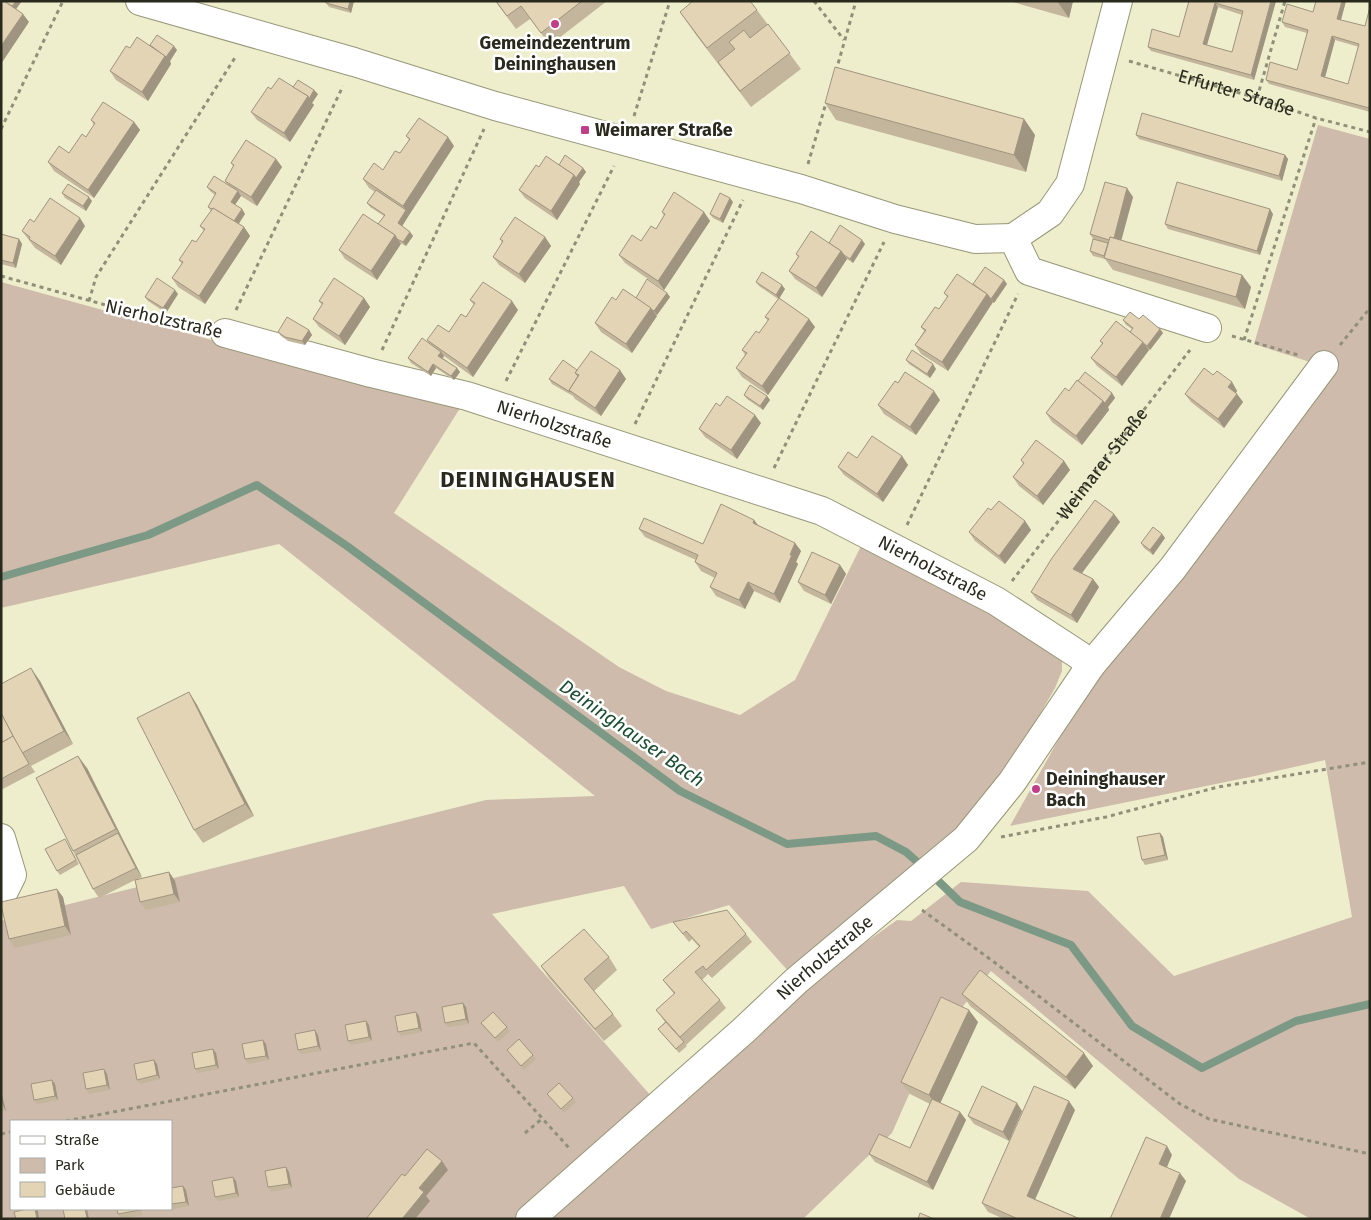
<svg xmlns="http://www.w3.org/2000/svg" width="1371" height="1220" font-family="'Fira Sans',sans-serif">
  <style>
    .green { fill: #cebbab; fill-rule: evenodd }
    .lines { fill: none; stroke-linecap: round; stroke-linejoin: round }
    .stream { stroke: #7c9985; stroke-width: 8 }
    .minor-casing { stroke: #979779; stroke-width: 30 }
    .path { stroke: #909079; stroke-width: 3; stroke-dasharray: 4 4; stroke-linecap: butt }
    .minor { stroke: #fff; stroke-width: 28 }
    .wall { fill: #c3b69c; fill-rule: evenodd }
    .shaded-wall { fill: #9f947f }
    .building { fill: #e3d4b5; stroke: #9f947f; fill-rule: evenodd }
    .poi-dot { fill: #c13f88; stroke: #fff; stroke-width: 2 }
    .labels { text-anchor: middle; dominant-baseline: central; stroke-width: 5; stroke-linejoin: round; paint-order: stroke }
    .poi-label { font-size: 18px; font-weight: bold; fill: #29291d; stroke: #fff; text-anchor: start }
    .street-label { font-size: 18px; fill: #29291d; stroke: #fff }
    .water-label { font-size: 19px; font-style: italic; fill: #1b4e30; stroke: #fff }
    .district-label { font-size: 22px; font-weight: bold; letter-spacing: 1px; fill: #29291d; stroke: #fff }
  </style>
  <rect width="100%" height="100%" fill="#eeeecd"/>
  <g class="green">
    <path d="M1318 125 1370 139V1219H1311L1239 1179 991 971 960 1010 948 1006 892 1133 803 1219H544L805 990 862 945 897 920 911 921 961 882 1088 891 1174 976 1352 917 1325 760 1255 776 1010 826 1092 680 1332 369 1254 344Z"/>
    <path d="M1 282 208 339 462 405 394 513 619 667 666 691 740 715 795 680 861 546 954 594 1057 652 1062 661V671L1055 688 1006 773 955 833 790 973 729 905 651 929 624 886 492 914 651 1096 513 1219H1V921L486 800 595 796 279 544 1 608ZM11 1121H171V1209H11Z"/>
  </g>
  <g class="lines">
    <g class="stream">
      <path d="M1 577 148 535 257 485 347 546 680 791 787 844 876 836 906 852 923 867"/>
      <path d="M932 875 960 902 1071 945 1132 1026 1202 1068 1296 1021 1370 1004"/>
    </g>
    <defs>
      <g id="minor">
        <path d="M140 1 354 62 495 106 801 189 895 219 975 239 1013 238"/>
        <path d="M1013 238 1050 213 1070 184 1118 1"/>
        <path d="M1013 238 1029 271 1207 328"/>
        <path id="s3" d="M225 333 371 373 467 396 822 511 996 601 1079 655 1091 665"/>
        <path d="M1 838 12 875 1 897"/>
        <path id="s4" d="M530 1219 743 1031 796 981 966 839 1012 782 1091 665 1173 568 1324 365"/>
      </g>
    </defs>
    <use href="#minor" class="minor-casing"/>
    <g class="path">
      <path d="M814 1 844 40"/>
      <path id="s1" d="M1129 61 1257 98 1316 118 1370 132"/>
      <path d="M836 71 856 1"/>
      <path d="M1257 98 1285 1"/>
      <path d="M634 116 670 1"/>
      <path d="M1 129 63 1"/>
      <path d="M808 164 826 103"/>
      <path d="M1 276 156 319 201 328"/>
      <path d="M89 301 96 277 236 56"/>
      <path d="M236 310 343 86"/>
      <path d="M1232 336 1298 355"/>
      <path d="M1244 340 1316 118"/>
      <path d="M1340 345 1370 308"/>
      <path d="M382 350 484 129"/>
      <path d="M506 381 614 166"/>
      <path d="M635 424 743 200"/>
      <path d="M774 468 884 242"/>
      <path d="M907 525 1018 294"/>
      <path id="s2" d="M1012 581 1190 350"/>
      <path d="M1001 837 1106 817 1218 787 1370 762"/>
      <path d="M922 910 994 962 1180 1104 1209 1119 1370 1154"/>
      <path d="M66 1121 474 1043 570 1149"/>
      <path d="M525 1133 543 1118"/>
      <path d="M1 1134 11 1132"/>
    </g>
    <use href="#minor" class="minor"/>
  </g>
  <g class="wall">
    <path d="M354 1 351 13 329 7 326 3Z"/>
    <path d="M495 1H607L550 45 530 19 516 29Z"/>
    <path d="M1009 1H1073L1069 18Z"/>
    <path d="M1189 1H1276L1254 80 1151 51 1148 47 1179 37ZM1218 7 1242 15 1232 52 1207 45Z"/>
    <path d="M1316 1H1346L1341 20 1365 26 1370 7V112L1269 84 1266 80 1297 70 1307 33 1285 27 1282 22 1313 12ZM1335 40 1359 47 1348 84 1325 77Z"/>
    <path d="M757 10 801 69 751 107 696 35 680 12Z"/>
    <path d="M150 45 177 50 170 61 171 64 148 101 116 80 110 71Z"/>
    <path d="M293 87 318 94 312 103 314 105 290 142 257 120 251 112 271 89Z"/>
    <path d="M825 103 1024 119 1035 135 1026 172 836 120Z"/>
    <path d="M91 120 134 122 140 130 94 198 54 171 48 162 69 153 86 137 94 125Z"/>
    <path d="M1136 135 1285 155 1288 159 1282 181 1139 139Z"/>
    <path d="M406 136 454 146 402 226 410 232 413 236 406 246 400 243 377 280 345 259 339 250 378 224 384 216 370 207 367 203 375 192 369 188 363 179 383 170 400 153 409 140Z"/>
    <path d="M276 159 282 167 257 206 241 196 235 205 242 209 245 214 239 224 244 227 250 236 205 304 178 287 172 278 182 264 179 260 196 242 204 231 200 226 211 211 208 207 215 195 210 191 207 187 228 185 225 181 233 166 231 163Z"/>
    <path d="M559 165 583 168 586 172 579 182 580 184 557 220 525 198 519 190 539 167Z"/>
    <path d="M62 193 92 201 86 211 65 198Z"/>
    <path d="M1133 197 1121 240 1242 275 1251 287 1245 309 1113 270 1105 259 1093 256 1090 251 1093 239 1090 234Z"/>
    <path d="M733 202 723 223 713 218 710 214Z"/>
    <path d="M662 212H704L710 221 664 290 625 263 619 255 641 241 656 229 664 216Z"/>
    <path d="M1273 214 1260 255 1168 229 1165 224Z"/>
    <path d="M34 222 85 226 61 265 35 248 22 231Z"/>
    <path d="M1 234 19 239 22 244 16 268 1 264Z"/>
    <path d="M545 237 551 246 525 283 499 265 493 257 502 243 500 239Z"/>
    <path d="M829 243 865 244 853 263 847 259 822 297 795 279 789 271 798 257 796 254Z"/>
    <path d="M1004 280 1007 284 994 303 993 302 948 371 921 354 915 345 924 331 921 327 939 309 947 297 944 293 973 284Z"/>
    <path d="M756 282 785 289 779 298 809 319 815 327 768 395 742 377 736 368 745 355 742 350 759 333 768 321 765 317 778 299 759 286Z"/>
    <path d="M667 293 670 297 657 315 654 313 657 316 632 353 601 332 595 323 636 298Z"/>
    <path d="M178 294 166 313 148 301 145 297Z"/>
    <path d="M364 298 370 307 345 345 319 327 313 319 322 305 319 301Z"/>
    <path d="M470 300 518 310 473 377 444 356 443 358 457 368 460 372 454 380 436 368 431 376 411 363 408 358 430 344 427 340 449 332 466 317 474 305Z"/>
    <path d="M1139 319 1160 329 1163 333 1150 350 1147 348 1149 350 1122 386 1097 366 1091 358 1102 344 1100 341 1130 332 1132 329 1126 325 1123 320Z"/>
    <path d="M309 330 312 335 305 345 288 341 281 336 278 332Z"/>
    <path d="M906 360 936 369 930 378 909 364Z"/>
    <path d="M577 370 626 379 601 416 575 399 573 396 552 384 549 379Z"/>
    <path d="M1213 375 1232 382 1237 391 1236 393 1243 402 1224 428 1191 402 1185 394Z"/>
    <path d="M898 383 940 400 916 435 884 414 878 405Z"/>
    <path d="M1069 391 1112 393 1115 398 1108 407 1109 410 1082 445 1052 422 1046 413Z"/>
    <path d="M744 395 767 396 770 400 763 410 747 399Z"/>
    <path d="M720 406 761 423 737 459 705 437 699 429Z"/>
    <path d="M902 456 908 465 883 502 844 475 838 467Z"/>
    <path d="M1021 460 1064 461 1070 470 1043 505 1019 486 1013 477 1023 464Z"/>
    <path d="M991 510 1025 521 1031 530 1005 564 975 541 969 532Z"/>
    <path d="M1114 514 1120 522 1082 573 1093 579 1099 587 1077 623 1037 600 1031 592Z"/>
    <path d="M754 520 759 526 795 543 801 551 796 562 798 564 780 603 754 591 745 609 716 596 710 587 715 578 701 571 695 562 696 560 645 537 639 529 703 544Z"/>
    <path d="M1162 534 1165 538 1153 555 1144 548 1141 543Z"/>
    <path d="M840 565 846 574 831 604 804 591 798 582Z"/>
    <path d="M40 681 73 744 31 766 35 772 1 790V684Z"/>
    <path d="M189 692 197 705 254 816 203 843 194 830Z"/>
    <path d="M87 768 142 877 136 880 169 872 175 881 180 902 146 910 140 902 135 880 99 898 93 889 73 851Z"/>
    <path d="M1160 833 1163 837 1168 860 1145 865 1142 860Z"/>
    <path d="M68 844 79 864 60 875 57 871Z"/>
    <path d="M63 897 71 935 15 948 9 939Z"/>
    <path d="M673 922 746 934 752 942 712 978 708 974 702 980 720 1000 726 1008 686 1045 685 1044 687 1046 679 1053 658 1029 665 1022 656 1010 674 994 663 980 699 947 692 939 689 942Z"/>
    <path d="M609 957 617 970 594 991 613 1014 622 1026 604 1041 549 978 541 966Z"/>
    <path d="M962 994 1093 1066 1075 1089 970 1006Z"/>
    <path d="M466 1007 469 1024 448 1027 445 1023Z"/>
    <path d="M419 1016 422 1032 401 1036 398 1032Z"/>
    <path d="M366 1021 369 1025 372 1041 351 1045 348 1041Z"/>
    <path d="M978 1022 940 1103 960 1112 966 1120 933 1190 875 1162 869 1154 910 1148 930 1104 910 1094 901 1082Z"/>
    <path d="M481 1023 507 1027 510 1031 498 1042 484 1027Z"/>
    <path d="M318 1035 321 1051 301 1054 298 1050Z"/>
    <path d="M266 1044 269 1060 248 1064 245 1059Z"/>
    <path d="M507 1050 533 1055 536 1059 524 1070Z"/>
    <path d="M216 1053 219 1069 198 1073 195 1069Z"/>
    <path d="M154 1060 157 1064 160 1079 140 1084 137 1080Z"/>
    <path d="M107 1074 110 1090 89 1094 86 1089Z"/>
    <path d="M52 1080 55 1084 58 1100 37 1104 34 1100Z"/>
    <path d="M1 1093 2 1095 6 1111H1Z"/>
    <path d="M547 1094 573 1098 576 1102 564 1113Z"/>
    <path d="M1075 1110 1035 1199 1080 1219H1004L988 1212 982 1203Z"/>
    <path d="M1022 1111 1009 1141 974 1124 968 1116Z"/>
    <path d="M289 1172 292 1188 271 1192 268 1187Z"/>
    <path d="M236 1181 239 1197 218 1201 215 1197Z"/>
    <path d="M183 1186 186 1190 189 1206 168 1210 167 1209H171V1188Z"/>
    <path d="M117 1209H141L143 1215 122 1219 118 1214Z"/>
  </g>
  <g class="shaded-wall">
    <path d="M16 1H22L14 12 11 8Z"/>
    <path d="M350 1H354L351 13 348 9Z"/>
    <path d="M1057 1H1073L1069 18Z"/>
    <path d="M1271 1H1276L1254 80 1251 75Z"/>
    <path d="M1342 1H1346L1340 23 1337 19Z"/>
    <path d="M1215 3 1218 7 1206 48 1203 44Z"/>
    <path d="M23 14 29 22 1 64V46Z"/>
    <path d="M1332 36 1335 40 1324 81 1321 76Z"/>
    <path d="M174 46 177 50 170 61 171 64 148 101 142 92 165 56Z"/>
    <path d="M314 90 318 94 312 103 314 105 290 142 284 133 308 96Z"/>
    <path d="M1024 119 1035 135 1026 172 1014 155Z"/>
    <path d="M134 122 140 130 94 198 88 190Z"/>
    <path d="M448 137 454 146 409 215 403 206Z"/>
    <path d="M1285 155 1288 159 1282 181 1279 176Z"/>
    <path d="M276 159 282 167 257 206 251 197Z"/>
    <path d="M583 168 586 172 579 182 580 184 557 220 551 211 574 175Z"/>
    <path d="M1127 188 1133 197 1119 249 1113 241Z"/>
    <path d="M238 191 241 196 234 206 231 202Z"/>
    <path d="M89 197 92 201 86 211 83 206Z"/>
    <path d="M730 198 733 202 723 223 720 219Z"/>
    <path d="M242 209 245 214 236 227 233 223Z"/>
    <path d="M1270 209 1273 214 1260 255 1257 251Z"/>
    <path d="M406 210 409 215 401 228 398 223Z"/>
    <path d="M704 212 710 221 664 290 658 281Z"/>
    <path d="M80 218 85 226 61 265 55 256Z"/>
    <path d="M244 227 250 236 205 304 199 296Z"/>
    <path d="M410 232 413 236 406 246 403 242Z"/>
    <path d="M395 235 401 244 377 280 371 271Z"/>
    <path d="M545 237 551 246 525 283 519 274Z"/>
    <path d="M19 239 22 244 16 268 13 263Z"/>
    <path d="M862 240 865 244 853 263 850 259Z"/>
    <path d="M841 251 847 259 822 297 816 288Z"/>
    <path d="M1242 275 1251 287 1245 309 1236 297Z"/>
    <path d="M1004 280 1007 284 994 303 991 299Z"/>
    <path d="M782 285 785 289 779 299 776 295Z"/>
    <path d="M175 290 178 294 166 313 163 308Z"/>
    <path d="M667 293 670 297 657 315 654 311Z"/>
    <path d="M987 294 993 302 948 371 942 362Z"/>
    <path d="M364 298 370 307 345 345 339 336Z"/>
    <path d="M512 301 518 310 473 377 467 368Z"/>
    <path d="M651 308 657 316 632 353 626 344Z"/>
    <path d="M809 319 815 327 768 395 762 386Z"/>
    <path d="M1160 329 1163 333 1150 350 1147 346Z"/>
    <path d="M309 330 312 335 305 345 302 341Z"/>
    <path d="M1143 342 1149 350 1122 386 1116 377Z"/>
    <path d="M441 352 444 356 441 360 438 356Z"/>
    <path d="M433 364 436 368 431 376 428 372Z"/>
    <path d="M933 364 936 369 930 378 927 374Z"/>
    <path d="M457 368 460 372 454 380 451 376Z"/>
    <path d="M620 370 626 379 601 416 595 408Z"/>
    <path d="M1232 382 1237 391 1234 395 1228 387Z"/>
    <path d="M934 391 940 400 916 435 910 427Z"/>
    <path d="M1112 393 1115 398 1108 407 1109 410 1082 445 1076 436 1103 401Z"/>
    <path d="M1237 394 1243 402 1224 428 1218 419Z"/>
    <path d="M767 396 770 400 763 410 760 406Z"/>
    <path d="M755 415 761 423 737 459 731 450Z"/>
    <path d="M902 456 908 465 883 502 877 494Z"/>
    <path d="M1064 461 1070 470 1043 505 1037 496Z"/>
    <path d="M1114 514 1120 522 1079 577 1073 569Z"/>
    <path d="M754 520 760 528 753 523Z"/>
    <path d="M1025 521 1031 530 1005 564 999 556Z"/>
    <path d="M1162 534 1165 538 1153 555 1150 550Z"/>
    <path d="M795 543 801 551 796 562 798 564 780 603 774 594Z"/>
    <path d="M840 565 846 574 831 604 825 595Z"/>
    <path d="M1093 579 1099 587 1077 623 1071 615Z"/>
    <path d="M748 582 754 591 745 609 739 600Z"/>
    <path d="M31 668 40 681 73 744 64 731Z"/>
    <path d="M189 692 197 705 254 816 245 804Z"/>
    <path d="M78 756 87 768 124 842 116 829Z"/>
    <path d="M118 833 124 842 142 877 136 868Z"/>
    <path d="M1160 833 1163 837 1168 860 1165 855Z"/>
    <path d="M169 872 175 881 180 902 174 894Z"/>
    <path d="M57 889 63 897 71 935 65 926Z"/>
    <path d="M463 1003 466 1007 469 1024 466 1019Z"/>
    <path d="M969 1010 978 1022 938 1108 929 1095Z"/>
    <path d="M416 1012 419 1016 422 1032 419 1028Z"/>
    <path d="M366 1021 369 1025 372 1041 369 1037Z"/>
    <path d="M315 1030 318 1035 321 1051 318 1046Z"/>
    <path d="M263 1040 266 1044 269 1060 266 1056Z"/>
    <path d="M213 1049 216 1053 219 1069 216 1065Z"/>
    <path d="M1084 1053 1093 1066 1075 1089 1066 1077Z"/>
    <path d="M154 1060 157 1064 160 1079 157 1075Z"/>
    <path d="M104 1069 107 1074 110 1090 107 1085Z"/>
    <path d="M52 1080 55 1084 58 1100 55 1096Z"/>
    <path d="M1 1093 2 1095 6 1111 3 1106 1 1099Z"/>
    <path d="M1069 1101 1075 1110 1033 1204 1027 1196Z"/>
    <path d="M1017 1103 1022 1111 1009 1141 1003 1132Z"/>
    <path d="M960 1112 966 1120 933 1190 927 1182Z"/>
    <path d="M1167 1146 1172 1155 1165 1172 1159 1164Z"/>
    <path d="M442 1161 448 1170 426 1196 430 1201 415 1219H402L419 1188Z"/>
    <path d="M286 1167 289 1172 292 1188 289 1184Z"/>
    <path d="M1180 1173 1186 1181 1169 1219H1160Z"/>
    <path d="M233 1177 236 1181 239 1197 236 1193Z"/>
    <path d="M183 1186 186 1190 189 1206 186 1202Z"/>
    <path d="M35 1209 38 1211 39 1219H37Z"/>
    <path d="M85 1209H87L89 1219H87V1218Z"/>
  </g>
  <g class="building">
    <path d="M1 1H4L23 14 1 46Z"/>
    <path d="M4 1H16L12 6Z"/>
    <path d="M326 1H350L348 9 326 3Z"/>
    <path d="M496 1H582L541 33 521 6 507 16Z"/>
    <path d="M693 1H750L757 10 707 48 680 12Z"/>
    <path d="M1189 1H1271L1251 75 1148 47 1152 29 1179 37ZM1215 3 1243 11 1232 52 1203 44Z"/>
    <path d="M1316 1H1342L1337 19 1365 26 1370 7V104L1369 108 1266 80 1270 62 1297 70 1308 30 1282 22 1287 4 1313 12ZM1332 36 1359 44 1348 84 1321 76Z"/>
    <path d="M768 24 790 53 740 91 718 62 735 49 729 42 744 30 750 38Z"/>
    <path d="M157 35 174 46 166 57 150 45Z"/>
    <path d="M137 37 165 56 142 92 110 71 126 46 130 48Z"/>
    <path d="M835 67 1024 119 1014 155 825 103Z"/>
    <path d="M279 78 308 96 284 133 251 112 268 87 271 89Z"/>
    <path d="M298 80 314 90 309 99 308 96 293 87Z"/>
    <path d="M103 102 134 122 88 190 48 162 59 146 69 153 82 134 86 137 95 123 91 120Z"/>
    <path d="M1142 113 1285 155 1279 176 1136 135Z"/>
    <path d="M419 118 448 137 403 206 363 179 374 163 383 170 395 151 400 153 410 139 406 136Z"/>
    <path d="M246 140 276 159 251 197 225 181 234 165 231 163Z"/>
    <path d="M565 155 583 168 576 178 574 175 559 165Z"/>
    <path d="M546 156 574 175 551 211 519 190 536 165 539 167Z"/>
    <path d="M214 176 238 191 231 202 242 209 234 221 213 208 212 209 208 207 216 193 207 187Z"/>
    <path d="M1105 182 1127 188 1114 238 1110 237 1109 240 1090 234Z"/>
    <path d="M1177 182 1270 209 1257 251 1165 224Z"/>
    <path d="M68 184 89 197 83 206 62 193Z"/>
    <path d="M376 190 406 210 398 223 410 232 403 242 397 239 395 235 378 224 385 215 367 203Z"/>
    <path d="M674 192 704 212 658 281 619 255 632 235 641 241 651 226 656 229 665 214 662 212Z"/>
    <path d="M720 193 730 198 720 219 710 214Z"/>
    <path d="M50 198 80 218 55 256 29 239 30 237 22 231 30 219 34 222Z"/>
    <path d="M213 208 244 227 199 296 172 278 183 262 179 260 191 242 192 240 196 242 205 229 200 226Z"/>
    <path d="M363 214 395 235 371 271 339 250Z"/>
    <path d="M515 217 545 237 519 274 493 257 503 241 500 239Z"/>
    <path d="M840 225 862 240 850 259 844 255 841 251 829 243Z"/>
    <path d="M811 231 841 251 816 288 789 271 799 256 796 254Z"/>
    <path d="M1 234 19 239 13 263 1 260Z"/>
    <path d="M1110 237 1242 275 1236 297 1104 258Z"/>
    <path d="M1093 239 1108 243 1104 256 1090 251Z"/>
    <path d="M985 267 1004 280 991 299 987 294 973 284Z"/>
    <path d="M762 272 782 285 776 295 756 282Z"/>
    <path d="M957 274 987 294 942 362 915 345 926 330 921 327 935 307 939 309 948 296 944 293Z"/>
    <path d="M157 278 175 290 163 308 145 297Z"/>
    <path d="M334 278 364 298 339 336 313 319 323 303 319 301Z"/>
    <path d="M647 279 667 293 654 311 636 298Z"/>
    <path d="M483 282 512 301 467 368 427 340 438 325 449 332 461 314 466 317 475 303 470 300Z"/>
    <path d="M623 289 651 308 626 344 595 323 612 297 616 300Z"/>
    <path d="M779 298 809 319 762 386 736 368 747 353 742 350 756 331 759 333 769 319 765 317Z"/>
    <path d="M1130 312 1139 319 1143 315 1160 329 1147 346 1130 332 1133 328 1123 320Z"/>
    <path d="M287 317 309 330 302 341 285 337 278 332Z"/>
    <path d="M1116 321 1143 342 1116 377 1091 358 1103 343 1100 341Z"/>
    <path d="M422 338 441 352 438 356 457 368 451 376 433 364 428 372 408 358Z"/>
    <path d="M912 350 933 364 927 374 906 360Z"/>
    <path d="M591 351 620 370 595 408 569 390 579 375 575 373Z"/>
    <path d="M563 360 577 370 575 373 578 376 569 390 570 392 549 379Z"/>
    <path d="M1204 368 1213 375 1217 371 1232 382 1228 387 1237 394 1218 419 1185 394Z"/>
    <path d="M905 372 934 391 910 427 878 405 895 381 898 383Z"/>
    <path d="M1085 372 1112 393 1105 403 1103 401 1078 381Z"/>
    <path d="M1077 380 1103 401 1076 436 1046 413 1065 388 1069 391Z"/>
    <path d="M750 385 767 396 760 406 744 395Z"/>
    <path d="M727 396 755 415 731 450 699 429 716 403 720 406Z"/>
    <path d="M872 436 902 456 877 494 838 467 848 452 857 458Z"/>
    <path d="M1036 440 1064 461 1037 496 1013 477 1024 463 1021 460Z"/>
    <path d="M1095 500 1114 514 1073 569 1093 579 1071 615 1031 592 1052 558Z"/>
    <path d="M999 501 1025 521 999 556 969 532 988 508 991 510Z"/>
    <path d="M721 504 754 520 753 523 795 543 790 555H792L774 594 748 582 739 600 710 587 717 573 695 562 698 555 639 529 644 518 703 544Z"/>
    <path d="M1153 527 1162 534 1150 550 1141 543Z"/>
    <path d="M812 552 840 565 825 595 798 582Z"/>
    <path d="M31 668 64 731 22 753 1 713V684Z"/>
    <path d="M189 692 245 804 194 830 137 718Z"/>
    <path d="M1 713 13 736 1 743Z"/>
    <path d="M13 736 29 764 1 779V743Z"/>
    <path d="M78 756 116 829 73 851 36 778Z"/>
    <path d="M118 833 136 868 93 889 76 855Z"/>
    <path d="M1160 833 1165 855 1142 860 1137 837Z"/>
    <path d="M65 839 76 860 57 871 45 849Z"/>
    <path d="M169 872 174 894 140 902 135 880Z"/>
    <path d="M57 889 65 926 9 939 1 905V902Z"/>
    <path d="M727 910 746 934 706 970 703 966 695 972 720 1000 680 1037 656 1010 675 993 663 980 700 946 686 931 683 934 673 922Z"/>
    <path d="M584 929 609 957 584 979 613 1014 595 1029 541 966Z"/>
    <path d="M980 970 1084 1053 1066 1077 962 994Z"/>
    <path d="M941 997 969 1010 929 1095 901 1082Z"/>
    <path d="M463 1003 466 1019 445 1023 442 1007Z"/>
    <path d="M416 1012 419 1028 398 1032 395 1016Z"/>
    <path d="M493 1012 507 1027 495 1038 481 1023Z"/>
    <path d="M366 1021 369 1037 348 1041 345 1025Z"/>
    <path d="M666 1022 684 1042 676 1049 658 1029Z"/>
    <path d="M315 1030 318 1046 298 1050 295 1034Z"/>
    <path d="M519 1039 533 1055 521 1066 507 1050Z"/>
    <path d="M263 1040 266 1056 245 1059 242 1044Z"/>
    <path d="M213 1049 216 1065 195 1069 192 1053Z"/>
    <path d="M154 1060 157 1075 137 1080 134 1064Z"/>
    <path d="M104 1069 107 1085 86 1089 83 1073Z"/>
    <path d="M52 1080 55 1096 34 1100 31 1084Z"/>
    <path d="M559 1083 573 1098 561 1109 547 1094Z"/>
    <path d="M982 1086 1017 1103 1003 1132 968 1116Z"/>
    <path d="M1034 1086 1069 1101 1027 1196 1080 1219H1018L982 1203Z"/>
    <path d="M932 1099 960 1112 927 1182 869 1154 879 1134 910 1148Z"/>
    <path d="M1146 1137 1167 1146 1159 1164 1180 1173 1160 1219H1110Z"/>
    <path d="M427 1149 442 1161 419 1188 424 1192 402 1219H366L402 1174 405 1176Z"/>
    <path d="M286 1167 289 1184 268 1187 265 1171Z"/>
    <path d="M233 1177 236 1193 215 1197 212 1181Z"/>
    <path d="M183 1186 186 1202 171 1204V1188Z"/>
    <path d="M27 1209H35L37 1219H16L14 1212Z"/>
    <path d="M63 1209H85L87 1218 80 1219H65Z"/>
    <path d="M117 1209H139L140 1210 118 1214Z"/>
    <path d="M920 1213 934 1219H918Z"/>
  </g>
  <g class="poi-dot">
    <circle cx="555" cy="24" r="5"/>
    <rect x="580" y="125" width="10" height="10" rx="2.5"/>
    <circle cx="1036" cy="789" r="5"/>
  </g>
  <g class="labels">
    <g class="poi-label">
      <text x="555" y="43" text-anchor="middle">Gemeindezentrum<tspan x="555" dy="21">Deininghausen</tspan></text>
      <text x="595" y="130">Weimarer Straße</text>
      <text x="1046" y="779">Deininghauser<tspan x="1046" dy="21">Bach</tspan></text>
    </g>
    <g class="street-label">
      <text stroke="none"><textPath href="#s1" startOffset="112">Erfurter Straße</textPath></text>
      <text transform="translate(164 319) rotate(13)">Nierholzstraße</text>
      <text stroke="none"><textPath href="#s3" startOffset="342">Nierholzstraße</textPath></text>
      <text stroke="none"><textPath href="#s2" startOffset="148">Weimarer Straße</textPath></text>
      <text stroke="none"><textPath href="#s3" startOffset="748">Nierholzstraße</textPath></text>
      <text stroke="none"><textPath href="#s4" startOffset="394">Nierholzstraße</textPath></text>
    </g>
    <g class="water-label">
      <text transform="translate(632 733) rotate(35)">Deininghauser Bach</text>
    </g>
    <g class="district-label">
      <text x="528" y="479">DEININGHAUSEN</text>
    </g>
  </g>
  <rect width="1371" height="1220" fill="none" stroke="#29291d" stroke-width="5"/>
  <rect x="10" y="1120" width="162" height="90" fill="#ffffff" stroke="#a9a9a5"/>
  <rect x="20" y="1136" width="25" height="8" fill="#ffffff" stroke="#a9a9a5"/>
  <text x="55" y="1145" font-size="15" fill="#29291d">Straße</text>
  <rect x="20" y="1158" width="25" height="15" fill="#cebbab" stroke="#a9a9a5"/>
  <text x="55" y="1170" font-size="15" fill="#29291d">Park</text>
  <rect x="20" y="1182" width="25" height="15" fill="#e3d4b5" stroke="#a9a9a5"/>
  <text x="55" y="1195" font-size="15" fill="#29291d">Gebäude</text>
</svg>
